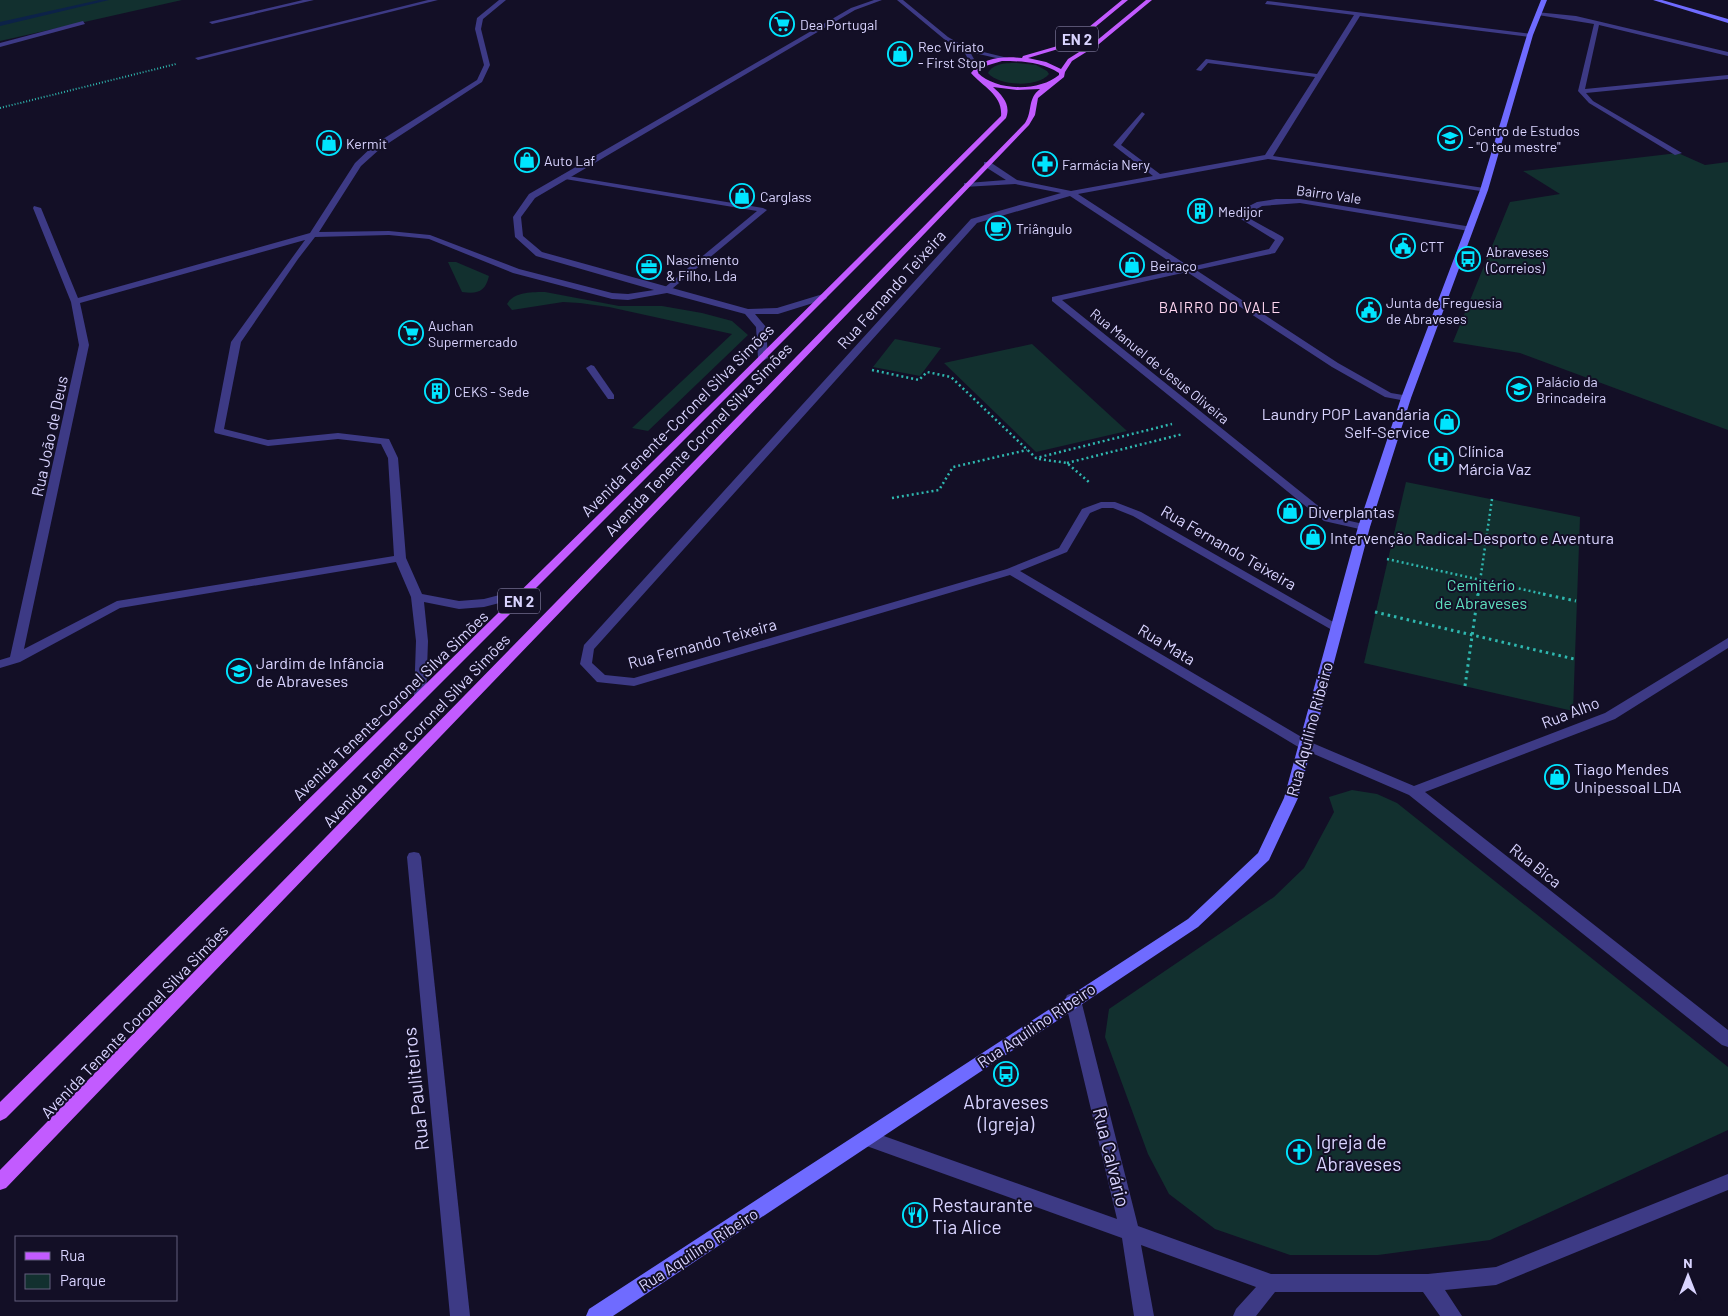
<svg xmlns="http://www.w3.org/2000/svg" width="1728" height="1316" font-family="Barlow,sans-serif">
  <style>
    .green { fill: #12302f }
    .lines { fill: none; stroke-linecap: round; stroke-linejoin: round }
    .stream { fill: #0c2248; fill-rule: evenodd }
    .path-far2 { stroke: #2fb8b0; stroke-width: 2; stroke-dasharray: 1 2; stroke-linecap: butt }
    .path-far1 { stroke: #2fb8b0; stroke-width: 2.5; stroke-dasharray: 2 3; stroke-linecap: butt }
    .path { stroke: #2fb8b0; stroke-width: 3; stroke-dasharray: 2.5 4; stroke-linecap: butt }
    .lane { fill: #3d3a85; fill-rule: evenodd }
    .street { fill: #3d3a85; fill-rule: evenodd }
    .secondary { fill: #6f6bff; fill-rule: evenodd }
    .primary { fill: #c25bff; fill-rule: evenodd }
    .labels { text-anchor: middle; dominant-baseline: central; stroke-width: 4; stroke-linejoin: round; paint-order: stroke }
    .far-poi-label { font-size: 14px; fill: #d9d4ff; stroke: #130f26; text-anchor: start }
    .far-street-label { font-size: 14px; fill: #d9d4ff; stroke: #130f26 }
    .shield { fill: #130f26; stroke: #9e99be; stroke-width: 1 }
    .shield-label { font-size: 15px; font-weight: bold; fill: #d9d4ff }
    .far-neighbourhood-label { font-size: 15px; letter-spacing: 1px; fill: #ffd6f0; stroke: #130f26 }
    .street-label { font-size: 16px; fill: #d9d4ff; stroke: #130f26 }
    .poi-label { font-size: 16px; fill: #d9d4ff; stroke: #130f26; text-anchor: start }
    .park-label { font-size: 16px; fill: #5fe0c0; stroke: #130f26 }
    .near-street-label { font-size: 19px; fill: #d9d4ff; stroke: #130f26 }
    .near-poi-label { font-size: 19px; fill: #d9d4ff; stroke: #130f26; text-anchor: start }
  </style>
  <rect width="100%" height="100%" fill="#130f26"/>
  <g class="green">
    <path d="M0 0H182L0 41Z"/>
    <path d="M1017 63 1036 65 1047 71 1049 74C1038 88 998 86 988 73 993 63 1007 63 1017 63Z"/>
    <path d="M1678 153 1705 165 1728 162V430L1520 353 1453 342 1510 202 1560 194 1523 171Z"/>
    <path d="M448 262H456L489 276C485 292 478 294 462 292Z"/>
    <path d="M545 292 619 306H662L702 313 732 321 748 335 648 431 632 428 732 334 609 307 580 303 563 302 512 310 507 304C513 292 533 292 545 292Z"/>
    <path d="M895 339 941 348 920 376 873 367Z"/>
    <path d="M1032 344 1127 431 1036 452 944 363Z"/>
    <path d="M1406 482 1580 517 1573 711 1364 663Z"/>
    <path d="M1352 790 1377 794 1397 803 1728 1067V1130L1490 1240 1378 1255H1290L1215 1229 1169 1194 1148 1154 1105 1037 1109 1009 1274 897 1304 868 1334 812 1329 797Z"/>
  </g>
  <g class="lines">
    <path class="stream" d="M99 0H109L0 26V22Z"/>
    <path class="path-far2" d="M0 108 176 64"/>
    <g class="path-far1">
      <path d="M872 370 919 380 927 372 951 377 1036 458 1172 424"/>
      <path d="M1039 459 1067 463 1090 483"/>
      <path d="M1067 463 1183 434"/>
      <path d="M892 498 939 490 953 467 1027 450"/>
      <path d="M1387 559 1548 595"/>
      <path d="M1478 595 1492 499"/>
    </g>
    <g class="path">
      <path d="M1543 594 1576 601"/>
      <path d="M1375 612 1574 659"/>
      <path d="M1465 686 1478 594"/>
    </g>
    <g class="lane">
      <path d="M1536 12 1576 16 1728 52V56L1599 25 1585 89 1728 75V79L1586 93 1593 101 1682 153 1675 155 1589 103 1578 91 1594 24 1538 15Z"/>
      <path d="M562 175 763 208 767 210 667 293 664 292V288L757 211 565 179 561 177Z"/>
      <path d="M591 365 594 366 614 395V399H608L586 368Z"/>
    </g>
    <g class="street">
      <path d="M303 0H314L212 24 209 22Z"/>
      <path d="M428 0H438L198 60 195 58Z"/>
      <path d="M499 0H506L483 19 481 29 490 65 482 82 381 148 361 166 319 232 389 231 430 235 519 269 612 293 628 294 654 290 536 256 515 237 513 217 529 194 851 8 874 0H882L855 10 535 198 521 217 523 236 542 252 748 309 777 308 823 294 827 297 826 299 778 314H755L766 327 768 358 763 361 758 358 756 327 745 314 667 293 628 300 612 299 513 273 429 239 389 235 315 237 298 259 241 342 224 429 268 440 338 433 389 439 398 458 406 558 422 594 459 601 484 599 527 588 531 589 533 592 531 595 484 607 459 609 424 602 428 641 426 698 420 702 414 698 416 641 411 597 396 562 120 608 20 662 0 668V660L10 657 79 345 71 302 33 208 34 206 41 208 78 298 310 233 355 163 375 144 477 80 484 65 475 29 477 18ZM305 240 231 342 214 431 215 433 268 446 338 439 381 444 388 458 394 556 117 601 24 649 89 345 80 303Z"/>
      <path d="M897 0H903L948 37 967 48 1012 59 1009 61 970 52 979 68 974 69 963 50 944 39Z"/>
      <path d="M1267 1 1532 34 1530 37 1360 16 1273 156 1484 188H1487V192L1268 159 1078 194 1190 267 1269 249 1275 240 1236 216 1243 209 1257 202 1276 199H1300L1472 227V231H1469L1300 203 1262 206 1245 216 1283 237 1284 239 1275 253 1196 270 1338 363 1391 393 1409 396 1411 398 1406 401 1385 397 1332 367 1187 272 1062 300 1332 517 1368 525 1370 527 1368 529 1364 530 1324 521 1052 301V297L1181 269 1070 196 977 223 594 649 592 663 605 675 634 678 1007 569 1059 548 1082 509 1101 502H1115L1141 512 1342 627 1336 631 1332 630 1133 516 1113 508H1102L1090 513 1067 552 1020 571 1310 742 1414 786 1605 713 1728 638V648L1615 719 1425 792 1728 1030V1047L1722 1045 1409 795 1300 748 1010 575 634 686 597 682 580 664 584 645 971 219 1061 193 1015 184 964 187V183H967L1006 180 984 166V162H990L1017 180 1071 191 1153 176 1113 145 1142 112 1145 114 1121 145 1160 174 1265 155 1315 77 1208 63 1201 71 1196 70 1206 59 1317 74 1354 15 1265 4Z"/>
      <path d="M83 21 85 24 0 47V43Z"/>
      <path d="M414 852 419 853 421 857 470 1316H450L407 857 409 853Z"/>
      <path d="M1073 993 1079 995 1081 1000 1138 1226 1271 1274H1428L1496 1267 1728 1174V1190L1496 1285 1445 1290 1462 1316H1440L1423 1292H1275L1256 1316H1233L1236 1309 1256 1287 1141 1245 1154 1316H1134L1122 1238 861 1144 858 1138 861 1132 867 1130 1117 1219 1065 1000 1067 995Z"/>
    </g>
    <g class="secondary">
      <path d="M1541 0H1547L1533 35 1488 190 1411 398 1370 527 1298 798 1269 860 1198 927 613 1316H586L589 1309 1188 919 1258 853 1284 798 1358 527 1401 398 1480 190 1527 35Z"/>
      <path d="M1653 0H1662L1728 19V23Z"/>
    </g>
    <path class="primary" d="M1122 0H1128L1082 38 1065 47 1028 58 1046 62 1061 69 1068 59 1095 42 1146 0H1152L1099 44 1072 61 1065 72 1064 77 1038 98 1035 115 1029 125 6 1188 0 1190V1170L1025 123C1033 111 1027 99 1040 89L1017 90 993 87C1003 96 1011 105 1006 118L6 1118 0 1121V1102L708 407 1001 116C1003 95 983 87 971 73 983 57 1003 56 1022 58L1023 56 1061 45 1078 36ZM1002 61C1022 61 1042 62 1059 73V75C1039 92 996 91 978 73L982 67Z"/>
  </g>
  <defs>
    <symbol id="supermarket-ring" viewBox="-11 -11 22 22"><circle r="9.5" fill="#130f26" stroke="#00e5ff" stroke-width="1.5"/><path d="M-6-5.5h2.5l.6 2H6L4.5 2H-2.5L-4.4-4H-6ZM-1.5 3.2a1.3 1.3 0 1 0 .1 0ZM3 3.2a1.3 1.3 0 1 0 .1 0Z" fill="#00e5ff"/></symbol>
    <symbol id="shop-ring" viewBox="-11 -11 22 22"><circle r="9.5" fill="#130f26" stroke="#00e5ff" stroke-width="1.5"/><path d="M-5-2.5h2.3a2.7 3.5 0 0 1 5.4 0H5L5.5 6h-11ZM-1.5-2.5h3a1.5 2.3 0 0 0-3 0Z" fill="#00e5ff"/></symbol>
    <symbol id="university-ring" viewBox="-11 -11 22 22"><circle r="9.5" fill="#130f26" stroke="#00e5ff" stroke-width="1.5"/><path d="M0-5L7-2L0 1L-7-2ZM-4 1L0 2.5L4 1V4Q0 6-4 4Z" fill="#00e5ff"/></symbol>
    <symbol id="pharmacy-ring" viewBox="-11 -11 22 22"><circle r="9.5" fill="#130f26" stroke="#00e5ff" stroke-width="1.5"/><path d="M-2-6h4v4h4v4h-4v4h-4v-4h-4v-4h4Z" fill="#00e5ff"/></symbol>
    <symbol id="building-ring" viewBox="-11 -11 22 22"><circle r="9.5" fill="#130f26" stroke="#00e5ff" stroke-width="1.5"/><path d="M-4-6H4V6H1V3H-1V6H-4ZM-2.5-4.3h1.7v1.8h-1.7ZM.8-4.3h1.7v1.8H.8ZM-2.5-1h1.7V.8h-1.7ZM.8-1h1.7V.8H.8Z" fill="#00e5ff"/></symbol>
    <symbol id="cafe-ring" viewBox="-11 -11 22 22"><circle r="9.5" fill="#130f26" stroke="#00e5ff" stroke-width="1.5"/><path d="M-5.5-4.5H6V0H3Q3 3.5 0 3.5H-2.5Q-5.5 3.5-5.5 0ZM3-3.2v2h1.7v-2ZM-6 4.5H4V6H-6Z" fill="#00e5ff"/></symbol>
    <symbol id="civic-ring" viewBox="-11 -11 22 22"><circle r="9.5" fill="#130f26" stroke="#00e5ff" stroke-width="1.5"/><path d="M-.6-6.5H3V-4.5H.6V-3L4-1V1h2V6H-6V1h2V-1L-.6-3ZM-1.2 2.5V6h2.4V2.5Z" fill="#00e5ff"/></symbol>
    <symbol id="bus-ring" viewBox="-11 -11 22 22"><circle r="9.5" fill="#130f26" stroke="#00e5ff" stroke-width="1.5"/><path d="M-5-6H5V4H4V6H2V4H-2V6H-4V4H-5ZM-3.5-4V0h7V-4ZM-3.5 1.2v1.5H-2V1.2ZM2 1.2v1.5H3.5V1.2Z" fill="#00e5ff"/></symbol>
    <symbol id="office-ring" viewBox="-11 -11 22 22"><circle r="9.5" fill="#130f26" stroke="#00e5ff" stroke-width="1.5"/><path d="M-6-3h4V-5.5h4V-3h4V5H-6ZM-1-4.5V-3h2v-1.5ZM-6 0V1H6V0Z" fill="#00e5ff"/></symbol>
    <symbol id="school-ring" viewBox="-11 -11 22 22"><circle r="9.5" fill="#130f26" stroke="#00e5ff" stroke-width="1.5"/><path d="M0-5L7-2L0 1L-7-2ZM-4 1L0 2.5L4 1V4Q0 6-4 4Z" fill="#00e5ff"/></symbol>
    <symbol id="hospital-ring" viewBox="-11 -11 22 22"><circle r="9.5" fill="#130f26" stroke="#00e5ff" stroke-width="1.5"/><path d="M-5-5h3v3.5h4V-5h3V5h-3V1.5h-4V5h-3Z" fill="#00e5ff"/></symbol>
    <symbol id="church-ring" viewBox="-11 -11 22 22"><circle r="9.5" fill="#130f26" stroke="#00e5ff" stroke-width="1.5"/><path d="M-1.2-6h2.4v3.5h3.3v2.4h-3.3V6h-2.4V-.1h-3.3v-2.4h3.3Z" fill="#00e5ff"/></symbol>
    <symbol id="restaurant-ring" viewBox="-11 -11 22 22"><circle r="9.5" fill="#130f26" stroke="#00e5ff" stroke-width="1.5"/><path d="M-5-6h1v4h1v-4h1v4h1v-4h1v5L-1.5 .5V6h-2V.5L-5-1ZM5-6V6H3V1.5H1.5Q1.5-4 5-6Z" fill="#00e5ff"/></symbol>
  </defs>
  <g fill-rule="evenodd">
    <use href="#supermarket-ring" x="768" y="10" width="28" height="28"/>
    <use href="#shop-ring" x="886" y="40" width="28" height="28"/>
    <use href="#university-ring" x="1436" y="124" width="28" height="28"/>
    <use href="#shop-ring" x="315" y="129" width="28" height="28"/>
    <use href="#shop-ring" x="513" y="146" width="28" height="28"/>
    <use href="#pharmacy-ring" x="1031" y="150" width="28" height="28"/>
    <use href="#shop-ring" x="728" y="182" width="28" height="28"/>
    <use href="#building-ring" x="1186" y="197" width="28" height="28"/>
    <use href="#cafe-ring" x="984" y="214" width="28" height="28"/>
    <use href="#civic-ring" x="1389" y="232" width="28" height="28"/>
    <use href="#bus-ring" x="1454" y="245" width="28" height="28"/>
    <use href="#shop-ring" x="1118" y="251" width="28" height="28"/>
    <use href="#office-ring" x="635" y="253" width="28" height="28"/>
    <use href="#civic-ring" x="1355" y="296" width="28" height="28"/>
    <use href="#supermarket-ring" x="397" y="319" width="28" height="28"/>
    <use href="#school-ring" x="1505" y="375" width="28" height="28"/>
    <use href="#building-ring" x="423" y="377" width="28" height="28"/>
    <use href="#shop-ring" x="1433" y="408" width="28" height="28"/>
    <use href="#hospital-ring" x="1427" y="445" width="28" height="28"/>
    <use href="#shop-ring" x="1276" y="497" width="28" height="28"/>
    <use href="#shop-ring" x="1299" y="523" width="28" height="28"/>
    <use href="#school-ring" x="225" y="657" width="28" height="28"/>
    <use href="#shop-ring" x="1543" y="763" width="28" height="28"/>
    <use href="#bus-ring" x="992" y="1060" width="28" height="28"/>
    <use href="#church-ring" x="1285" y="1138" width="28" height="28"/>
    <use href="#restaurant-ring" x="901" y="1201" width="28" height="28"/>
  </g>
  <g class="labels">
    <g class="far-poi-label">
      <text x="800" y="24">Dea Portugal</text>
      <text x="918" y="46">Rec Viriato<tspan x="918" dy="16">- First Stop</tspan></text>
      <text x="1468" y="130">Centro de Estudos<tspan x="1468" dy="16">- "O teu mestre"</tspan></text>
      <text x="346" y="143">Kermit</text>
      <text x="544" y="160">Auto Laf</text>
      <text x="1062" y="164">Farmácia Nery</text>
      <text x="760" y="196">Carglass</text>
      <text x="1218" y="211">Medijor</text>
      <text x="1016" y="228">Triângulo</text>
      <text x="1420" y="246">CTT</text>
      <text x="1486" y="251">Abraveses<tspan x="1486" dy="16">(Correios)</tspan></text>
      <text x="666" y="259">Nascimento<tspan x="666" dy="16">&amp; Filho, Lda</tspan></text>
      <text x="1150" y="265">Beiraço</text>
      <text x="1386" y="302">Junta de Freguesia<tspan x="1386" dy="16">de Abraveses</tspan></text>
      <text x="428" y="325">Auchan<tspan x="428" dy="16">Supermercado</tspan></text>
      <text x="1536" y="381">Palácio da<tspan x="1536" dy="16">Brincadeira</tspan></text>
      <text x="454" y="391">CEKS - Sede</text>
    </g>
    <g class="far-street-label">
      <text transform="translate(1329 194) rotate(8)">Bairro Vale</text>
      <text transform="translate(1160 366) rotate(39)">Rua Manuel de Jesus Oliveira</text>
    </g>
    <g class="shield">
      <rect x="1056" y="26.5" width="42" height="25" rx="4"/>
      <rect x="498" y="588.5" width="42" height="25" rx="4"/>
    </g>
    <g class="shield-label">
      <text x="1077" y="39">EN 2</text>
      <text x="519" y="601">EN 2</text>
    </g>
    <g class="far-neighbourhood-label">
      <text x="1220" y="307">BAIRRO DO VALE</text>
    </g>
    <g class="street-label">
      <text transform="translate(891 289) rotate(-48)">Rua Fernando Teixeira</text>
      <text transform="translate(677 420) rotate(-45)">Avenida Tenente-Coronel Silva Simões</text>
      <text transform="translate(49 436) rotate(-78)">Rua João de Deus</text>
      <text transform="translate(698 439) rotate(-46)">Avenida Tenente Coronel Silva Simões</text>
      <text transform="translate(1229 547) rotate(30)">Rua Fernando Teixeira</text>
      <text transform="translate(702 643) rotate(-15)">Rua Fernando Teixeira</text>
      <text transform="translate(1167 644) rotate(31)">Rua Mata</text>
      <text transform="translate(390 705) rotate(-44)">Avenida Tenente-Coronel Silva Simões</text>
      <text transform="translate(1570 712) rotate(-21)">Rua Alho</text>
      <text transform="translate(1309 729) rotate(-75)">Rua Aquilino Ribeiro</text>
      <text transform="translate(416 730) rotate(-46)">Avenida Tenente Coronel Silva Simões</text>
      <text transform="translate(1536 865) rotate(38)">Rua Bica</text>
      <text transform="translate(134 1021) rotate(-46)">Avenida Tenente Coronel Silva Simões</text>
      <text transform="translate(1036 1025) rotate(-34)">Rua Aquilino Ribeiro</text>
      <text transform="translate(698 1249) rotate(-33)">Rua Aquilino Ribeiro</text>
    </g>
    <g class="poi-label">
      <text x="1430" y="413" text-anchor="end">Laundry POP Lavandaria<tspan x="1430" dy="18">Self-Service</tspan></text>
      <text x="1458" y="450">Clínica<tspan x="1458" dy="18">Márcia Vaz</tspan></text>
      <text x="1308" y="511">Diverplantas</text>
      <text x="1330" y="537">Intervenção Radical-Desporto e Aventura</text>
      <text x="256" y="662">Jardim de Infância<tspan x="256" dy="18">de Abraveses</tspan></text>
      <text x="1574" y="768">Tiago Mendes<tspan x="1574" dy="18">Unipessoal LDA</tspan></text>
    </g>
    <g class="park-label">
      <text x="1481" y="584">Cemitério<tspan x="1481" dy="18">de Abraveses</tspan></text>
    </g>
    <g class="near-street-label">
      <text transform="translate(415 1089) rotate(-96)">Rua Pauliteiros</text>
      <text transform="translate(1112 1157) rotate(76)">Rua Calvário</text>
    </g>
    <g class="near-poi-label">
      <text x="1006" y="1101" text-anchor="middle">Abraveses<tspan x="1006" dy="22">(Igreja)</tspan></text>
      <text x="1316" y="1141">Igreja de<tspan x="1316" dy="22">Abraveses</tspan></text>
      <text x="932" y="1204">Restaurante<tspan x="932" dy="22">Tia Alice</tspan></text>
    </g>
  </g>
  <rect x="15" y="1236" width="162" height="65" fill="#130f26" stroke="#625e7d"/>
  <rect x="25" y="1252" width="25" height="8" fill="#c25bff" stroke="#625e7d"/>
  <text x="60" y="1261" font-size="15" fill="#d9d4ff">Rua</text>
  <rect x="25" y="1274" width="25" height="15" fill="#12302f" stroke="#625e7d"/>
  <text x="60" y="1286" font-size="15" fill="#d9d4ff">Parque</text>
  <g transform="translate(1688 1276)" stroke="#130f26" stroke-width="4" paint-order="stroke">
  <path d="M0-4L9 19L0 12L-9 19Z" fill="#d9d4ff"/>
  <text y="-8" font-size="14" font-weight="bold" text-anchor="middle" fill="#d9d4ff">N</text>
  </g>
</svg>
